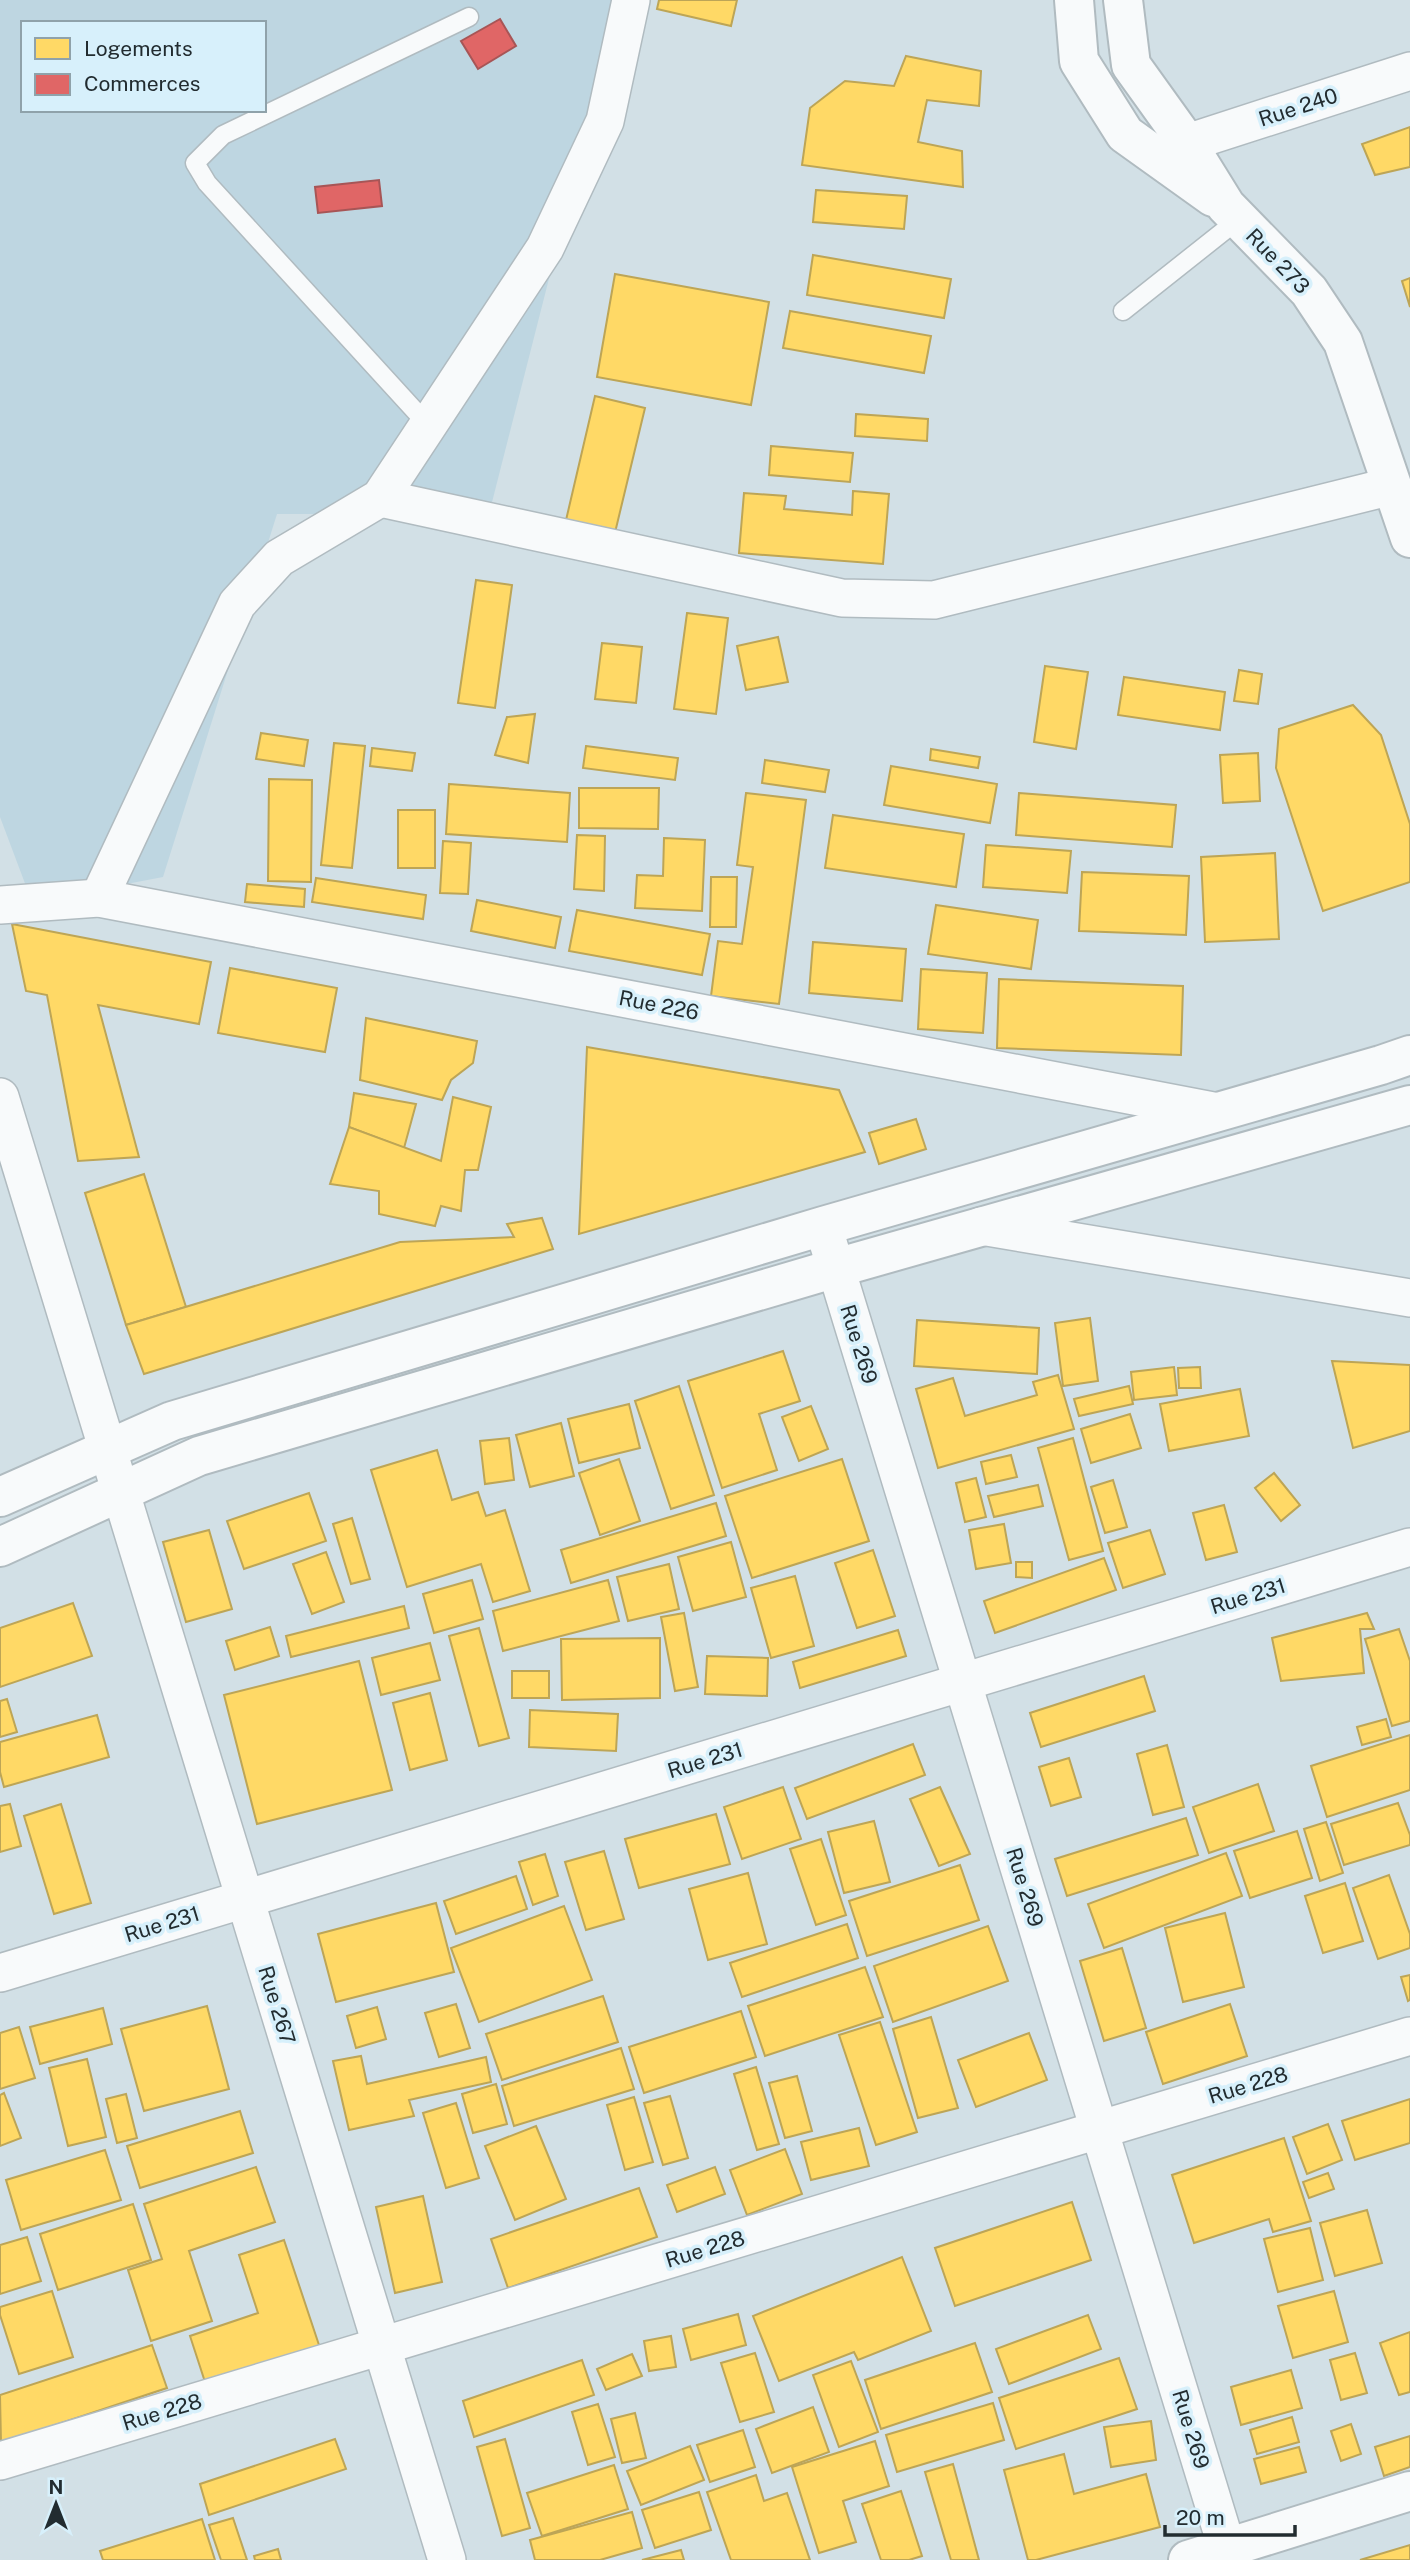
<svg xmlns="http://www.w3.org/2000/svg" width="1410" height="2560" font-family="'Public Sans',sans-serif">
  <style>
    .built { fill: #bed6e1; fill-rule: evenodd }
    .homes { fill: #ffd966; stroke: #bda556; stroke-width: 2 }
    .shops { fill: #e06666; stroke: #a75556; stroke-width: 2 }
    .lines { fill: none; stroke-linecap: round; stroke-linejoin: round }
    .lane-casing { stroke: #b0bbc0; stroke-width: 21 }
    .street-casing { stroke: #b0bbc0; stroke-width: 40 }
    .secondary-casing { stroke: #b0bbc0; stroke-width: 42 }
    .lane { stroke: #f8fafb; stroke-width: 18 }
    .street { stroke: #f8fafb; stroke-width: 37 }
    .secondary { stroke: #f8fafb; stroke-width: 38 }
    .labels { text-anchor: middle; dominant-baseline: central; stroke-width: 7; stroke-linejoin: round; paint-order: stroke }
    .street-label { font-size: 21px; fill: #222c30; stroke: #d7f0fb }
  </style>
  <rect width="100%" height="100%" fill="#d2e0e6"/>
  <path class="built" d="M0 0H620L489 514H277L163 877 32 902 0 817ZM23 23H264V110H23Z"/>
  <g class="homes">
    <path d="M659 0H737L731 26 657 9Z"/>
    <path d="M906 56 981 71 979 106 927 100 918 142 962 151 963 187 802 165 810 108 845 81 894 86Z"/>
    <path d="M1410 127V167L1375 175 1362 144Z"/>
    <path d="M816 190 907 196 904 229 813 222Z"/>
    <path d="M813 255 951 279 944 318 807 295Z"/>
    <path d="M615 274 769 302 751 405 597 377Z"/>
    <path d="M1410 278V307L1402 281Z"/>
    <path d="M790 311 931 336 924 373 783 348Z"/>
    <path d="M595 396 645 408 612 545 563 533Z"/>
    <path d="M856 414 928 419 927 441 855 436Z"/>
    <path d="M771 446 853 453 850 482 769 475Z"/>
    <path d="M853 491 889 494 883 564 739 553 744 493 786 496 784 509 852 515Z"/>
    <path d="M476 580 512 585 495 708 458 703Z"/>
    <path d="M687 613 728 618 716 714 674 709Z"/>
    <path d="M778 637 788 682 746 690 737 646Z"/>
    <path d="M602 643 642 647 636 703 595 699Z"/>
    <path d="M1045 666 1088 672 1076 749 1034 742Z"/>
    <path d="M1239 670 1262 674 1258 704 1234 701Z"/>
    <path d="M1124 677 1225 692 1220 730 1118 715Z"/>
    <path d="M1353 705 1381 735 1410 824V882L1323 911 1276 768 1279 729Z"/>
    <path d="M535 714 528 763 495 755 507 717Z"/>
    <path d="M261 733 308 740 304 766 256 759Z"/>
    <path d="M334 743 365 746 352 868 321 865Z"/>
    <path d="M586 746 678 758 675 780 583 768Z"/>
    <path d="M372 748 415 753 412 771 370 766Z"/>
    <path d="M931 749 980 757 978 768 930 760Z"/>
    <path d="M1258 753 1260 801 1223 803 1220 755Z"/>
    <path d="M765 760 829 770 825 792 762 783Z"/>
    <path d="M891 766 997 784 990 823 884 805Z"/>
    <path d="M269 779 312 780 311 882 268 881Z"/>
    <path d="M449 784 570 793 567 842 446 834Z"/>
    <path d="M579 788H659L658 829 579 828Z"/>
    <path d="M746 793 806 800 779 1004 711 996 718 941 742 944 753 867 737 865Z"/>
    <path d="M1019 793 1176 805 1172 847 1016 835Z"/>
    <rect x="398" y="810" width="37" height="58"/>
    <path d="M833 815 964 834 956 887 825 868Z"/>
    <path d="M577 835 605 836 604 891 574 889Z"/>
    <path d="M664 838 705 840 702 911 635 908 637 875 663 876Z"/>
    <path d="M443 841 471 843 468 894 440 893Z"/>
    <path d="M986 845 1071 851 1067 893 983 887Z"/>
    <path d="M1275 853 1279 939 1205 942 1201 857Z"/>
    <path d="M1082 872 1189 876 1186 935 1079 931Z"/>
    <path d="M711 877H737L736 927H710Z"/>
    <path d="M316 878 426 895 423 919 312 902Z"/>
    <path d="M247 884 305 889 304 907 245 902Z"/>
    <path d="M477 900 561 917 555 948 471 931Z"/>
    <path d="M936 905 1038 920 1031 969 928 954Z"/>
    <path d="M577 910 710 934 702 975 569 951Z"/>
    <path d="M12 924 211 962 199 1024 98 1005 139 1157 78 1161 47 995 26 991Z"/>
    <path d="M813 942 906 949 902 1001 809 993Z"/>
    <path d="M230 968 337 988 325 1052 218 1033Z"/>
    <path d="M921 969 987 973 983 1033 918 1029Z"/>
    <path d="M999 979 1183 986 1181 1055 997 1048Z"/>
    <path d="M366 1018 477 1041 473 1063 451 1080 442 1100 360 1080Z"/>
    <path d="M587 1047 839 1090 865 1152 579 1234Z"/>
    <path d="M354 1093 416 1104 404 1148 349 1127Z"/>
    <path d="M453 1097 491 1107 478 1170H465L461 1211 441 1206 435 1226 379 1214V1191L330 1184 349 1127 441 1161Z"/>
    <path d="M916 1119 926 1149 879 1164 869 1133Z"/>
    <path d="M144 1174 186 1307 126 1325 85 1193Z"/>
    <path d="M542 1218 553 1249 144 1374 126 1325 400 1242 514 1237 507 1224Z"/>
    <path d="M1090 1318 1098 1381 1063 1386 1055 1323Z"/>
    <path d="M917 1320 1039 1328 1037 1374 914 1366Z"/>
    <path d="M783 1351 800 1401 759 1414 777 1470 722 1488 688 1381Z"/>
    <path d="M1332 1361 1410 1365V1431L1353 1448Z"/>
    <path d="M1174 1367 1177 1395 1134 1400 1131 1372Z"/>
    <path d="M1200 1367 1201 1388H1179L1178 1368Z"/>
    <path d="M1058 1375 1074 1429 938 1468 916 1389 953 1378 965 1416 1037 1395 1033 1382Z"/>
    <path d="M679 1386 714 1495 671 1509 635 1401Z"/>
    <path d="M1129 1386 1133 1404 1079 1416 1074 1399Z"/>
    <path d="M1240 1389 1249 1436 1169 1451 1160 1404Z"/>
    <path d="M629 1404 640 1448 579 1463 568 1419Z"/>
    <path d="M811 1406 828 1449 799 1461 782 1417Z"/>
    <path d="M1130 1414 1141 1448 1091 1463 1081 1429Z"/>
    <path d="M561 1423 574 1476 530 1487 516 1435Z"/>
    <path d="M509 1438 514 1480 485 1484 480 1441Z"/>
    <path d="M1073 1438 1103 1551 1069 1560 1038 1448Z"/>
    <path d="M437 1450 452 1500 478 1492 486 1516 505 1510 530 1591 493 1602 481 1564 407 1587 371 1470Z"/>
    <path d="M1011 1455 1017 1477 986 1484 981 1462Z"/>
    <path d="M619 1459 640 1521 600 1535 579 1473Z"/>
    <path d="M842 1459 869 1541 752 1578 725 1496Z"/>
    <path d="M1274 1473 1300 1505 1281 1521 1255 1488Z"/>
    <path d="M976 1478 986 1517 965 1522 956 1483Z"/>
    <path d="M1113 1480 1127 1527 1105 1533 1091 1487Z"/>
    <path d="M1038 1485 1043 1506 994 1517 988 1496Z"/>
    <path d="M309 1493 326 1541 244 1569 227 1521Z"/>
    <path d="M716 1503 726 1536 571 1583 561 1550Z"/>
    <path d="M1224 1505 1237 1552 1206 1560 1193 1513Z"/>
    <path d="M352 1518 370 1579 351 1584 333 1524Z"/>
    <path d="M1004 1524 1011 1563 976 1569 969 1530Z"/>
    <path d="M209 1530 232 1609 186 1622 163 1542Z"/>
    <path d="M1150 1530 1165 1574 1123 1588 1108 1543Z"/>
    <path d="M731 1542 746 1597 693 1611 678 1557Z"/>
    <path d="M873 1550 895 1616 857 1628 835 1563Z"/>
    <path d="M326 1552 344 1602 312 1614 293 1564Z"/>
    <path d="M1104 1558 1116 1590 995 1633 984 1601Z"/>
    <path d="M1016 1562H1032V1578L1016 1577Z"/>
    <path d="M669 1564 679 1609 628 1621 617 1577Z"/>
    <path d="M795 1576 814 1646 771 1658 751 1588Z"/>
    <path d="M472 1580 483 1619 434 1633 423 1594Z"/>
    <path d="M608 1580 619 1621 503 1651 493 1611Z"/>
    <path d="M73 1603 92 1656 0 1687V1628Z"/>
    <path d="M404 1606 409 1628 291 1657 286 1636Z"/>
    <path d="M684 1613 698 1687 675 1691 661 1617Z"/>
    <path d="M1367 1613 1374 1629H1360L1364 1673 1281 1681 1272 1638Z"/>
    <path d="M270 1627 279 1656 235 1670 226 1641Z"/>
    <path d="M479 1628 509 1738 479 1746 449 1636Z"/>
    <path d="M1399 1629 1410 1661V1721L1392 1726 1365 1639Z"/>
    <path d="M898 1630 906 1656 800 1688 793 1662Z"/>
    <path d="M660 1638V1698L562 1700 561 1639Z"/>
    <path d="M430 1643 440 1680 381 1695 372 1658Z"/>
    <path d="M707 1656 768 1658 767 1696 705 1694Z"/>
    <path d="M359 1661 392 1790 257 1824 224 1695Z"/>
    <rect x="512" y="1671" width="37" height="27"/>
    <path d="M1144 1676 1155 1711 1041 1747 1030 1713Z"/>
    <path d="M430 1693 447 1760 410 1770 393 1703Z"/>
    <path d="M7 1699 17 1732 0 1737V1701Z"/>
    <path d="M530 1710 618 1714 616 1751 529 1747Z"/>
    <path d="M97 1715 109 1757 4 1787 0 1772V1742Z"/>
    <path d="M1386 1719 1391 1737 1362 1745 1357 1727Z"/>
    <path d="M1410 1735V1790L1327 1817 1311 1766Z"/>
    <path d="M913 1744 925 1775 807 1819 795 1788Z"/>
    <path d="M1167 1745 1184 1807 1153 1815 1137 1754Z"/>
    <path d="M1069 1758 1081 1797 1051 1806 1039 1767Z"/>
    <path d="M1258 1784 1274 1831 1209 1853 1193 1807Z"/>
    <path d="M783 1787 801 1839 742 1859 724 1807Z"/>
    <path d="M940 1787 970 1854 939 1866 910 1799Z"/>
    <path d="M1398 1803 1410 1835V1845L1344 1865 1331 1824Z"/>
    <path d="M10 1804 21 1846 0 1852V1806Z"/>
    <path d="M61 1804 91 1903 54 1914 24 1816Z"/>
    <path d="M716 1814 730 1864 639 1888 625 1839Z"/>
    <path d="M1186 1818 1198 1855 1067 1896 1055 1859Z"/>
    <path d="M874 1821 890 1882 844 1893 828 1832Z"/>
    <path d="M1326 1822 1343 1873 1320 1881 1304 1829Z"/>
    <path d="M1297 1831 1312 1878 1250 1898 1234 1851Z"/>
    <path d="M821 1839 846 1915 816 1925 790 1849Z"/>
    <path d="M604 1851 624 1919 586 1930 565 1862Z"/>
    <path d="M1226 1853 1242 1896 1104 1948 1088 1904Z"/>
    <path d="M545 1854 558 1896 533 1905 519 1862Z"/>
    <path d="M960 1865 979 1920 867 1956 849 1901Z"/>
    <path d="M748 1873 767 1944 708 1960 689 1889Z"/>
    <path d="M1389 1875 1410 1934V1948L1378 1959 1353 1888Z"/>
    <path d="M516 1876 527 1909 456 1934 444 1901Z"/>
    <path d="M1345 1883 1363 1941 1323 1953 1305 1896Z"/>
    <path d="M436 1903 454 1972 336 2002 318 1934Z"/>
    <path d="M564 1906 592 1980 479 2022 451 1948Z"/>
    <path d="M1225 1913 1244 1987 1183 2002 1165 1928Z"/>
    <path d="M847 1924 858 1958 742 1997 730 1963Z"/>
    <path d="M988 1926 1008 1981 893 2022 874 1966Z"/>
    <path d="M1122 1948 1146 2028 1104 2041 1080 1961Z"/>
    <path d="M865 1967 883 2017 765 2056 748 2006Z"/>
    <path d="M1410 1975V2000L1408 2001 1401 1977Z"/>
    <path d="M603 1996 618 2042 502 2080 486 2034Z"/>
    <path d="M456 2004 470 2048 439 2057 425 2013Z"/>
    <path d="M1230 2004 1247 2056 1163 2084 1146 2032Z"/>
    <path d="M207 2006 229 2089 144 2111 121 2029Z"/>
    <path d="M377 2007 386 2039 356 2048 347 2016Z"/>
    <path d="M103 2008 112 2044 40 2064 30 2027Z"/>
    <path d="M741 2011 756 2057 644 2093 629 2047Z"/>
    <path d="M931 2017 958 2108 918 2118 893 2029Z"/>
    <path d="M880 2022 917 2132 876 2145 839 2035Z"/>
    <path d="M19 2027 35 2078 0 2089V2033Z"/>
    <path d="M1029 2033 1047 2080 976 2107 958 2060Z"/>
    <path d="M621 2048 634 2089 514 2126 502 2086Z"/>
    <path d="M361 2056 367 2084 486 2057 491 2082 409 2100 414 2116 349 2130 333 2061Z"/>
    <path d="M87 2059 106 2137 68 2146 49 2068Z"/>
    <path d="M756 2067 779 2144 757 2150 734 2074Z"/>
    <path d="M797 2076 812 2131 785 2138 769 2083Z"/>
    <path d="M496 2084 507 2124 473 2133 462 2094Z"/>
    <path d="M4 2093 21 2138 0 2146V2095Z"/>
    <path d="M126 2094 137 2138 117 2143 106 2099Z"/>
    <path d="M670 2096 688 2158 663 2165 644 2103Z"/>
    <path d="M634 2097 653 2162 625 2170 607 2105Z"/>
    <path d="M1410 2099V2143L1355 2160 1342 2121Z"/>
    <path d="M456 2103 479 2178 446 2188 423 2113Z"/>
    <path d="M240 2111 253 2153 140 2188 127 2146Z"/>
    <path d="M1328 2124 1342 2160 1307 2174 1293 2137Z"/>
    <path d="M536 2126 566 2199 515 2220 485 2146Z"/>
    <path d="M859 2128 869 2166 811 2180 801 2142Z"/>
    <path d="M1284 2138 1311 2221 1273 2232 1269 2219 1194 2243 1172 2175Z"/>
    <path d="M785 2149 802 2194 747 2215 730 2170Z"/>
    <path d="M105 2150 121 2200 21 2230 6 2180Z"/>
    <path d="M256 2167 275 2222 189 2251 212 2321 151 2341 128 2270 162 2259 144 2204Z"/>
    <path d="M715 2167 725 2194 677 2212 667 2185Z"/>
    <path d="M1328 2173 1334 2189 1309 2198 1303 2182Z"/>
    <path d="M639 2188 657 2237 508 2288 491 2239Z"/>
    <path d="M423 2196 442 2282 395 2293 376 2207Z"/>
    <path d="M1072 2202 1091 2260 955 2306 935 2248Z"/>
    <path d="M133 2204 151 2260 58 2290 40 2234Z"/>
    <path d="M1367 2210 1382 2263 1335 2276 1320 2223Z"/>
    <path d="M1310 2228 1323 2280 1278 2292 1264 2239Z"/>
    <path d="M27 2237 41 2281 0 2294V2245Z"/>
    <path d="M284 2240 320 2348 206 2385 190 2336 258 2313 239 2255Z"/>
    <path d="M902 2257 931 2331 858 2360 854 2352 779 2381 753 2316Z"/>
    <path d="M52 2291 73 2357 19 2374 0 2315V2307Z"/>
    <path d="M1334 2291 1348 2342 1293 2358 1278 2306Z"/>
    <path d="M738 2314 746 2345 691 2360 683 2329Z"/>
    <path d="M1088 2315 1101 2349 1009 2384 996 2349Z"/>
    <path d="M1410 2332V2392L1399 2395 1380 2343Z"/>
    <path d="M671 2336 676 2367 649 2371 644 2341Z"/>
    <path d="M975 2343 992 2392 881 2429 865 2380Z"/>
    <path d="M152 2345 167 2388 1 2443 0 2395Z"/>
    <path d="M755 2353 774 2412 740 2422 721 2363Z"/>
    <path d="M1355 2353 1367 2393 1341 2400 1330 2360Z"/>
    <path d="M632 2354 642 2376 606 2390 597 2369Z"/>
    <path d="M1119 2358 1137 2409 1016 2449 999 2398Z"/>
    <path d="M582 2360 594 2395 474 2437 463 2401Z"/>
    <path d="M851 2361 878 2432 839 2447 813 2375Z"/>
    <path d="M1291 2370 1302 2408 1241 2425 1231 2387Z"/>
    <path d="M993 2403 1004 2440 897 2472 886 2435Z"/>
    <path d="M598 2404 615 2457 588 2465 572 2412Z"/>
    <path d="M813 2407 829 2452 772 2473 756 2429Z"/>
    <path d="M635 2413 646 2458 622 2463 611 2419Z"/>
    <path d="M1292 2417 1299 2442 1257 2454 1250 2430Z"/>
    <path d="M1151 2421 1156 2460 1111 2467 1104 2427Z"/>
    <path d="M1351 2424 1361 2454 1341 2461 1331 2431Z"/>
    <path d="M743 2430 755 2467 710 2482 697 2445Z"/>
    <path d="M1410 2436V2467L1384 2476 1375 2447Z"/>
    <path d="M335 2439 346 2469 209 2515 200 2484Z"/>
    <path d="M505 2439 530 2528 502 2536 477 2447Z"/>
    <path d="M875 2441 889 2486 843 2501 856 2542 819 2553 792 2467Z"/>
    <path d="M690 2446 704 2480 641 2505 627 2471Z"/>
    <path d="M1299 2447 1306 2472 1261 2484 1254 2459Z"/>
    <path d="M1064 2454 1074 2494 1146 2474 1160 2527 1036 2560H1028L1004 2470Z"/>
    <path d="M953 2464 979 2560H951L925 2472Z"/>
    <path d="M614 2465 628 2509 542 2536 527 2493Z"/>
    <path d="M756 2475 764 2501 787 2493 810 2560H731L707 2492Z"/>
    <path d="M901 2491 922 2556 909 2560H881L862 2504Z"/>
    <path d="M699 2492 711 2530 655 2548 642 2510Z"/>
    <path d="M632 2512 642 2548 600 2560H535L530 2540Z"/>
    <path d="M233 2518 247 2560H221L209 2525Z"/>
    <path d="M202 2519 215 2560H103L100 2551Z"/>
    <path d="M1410 2545V2560H1360Z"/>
    <path d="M278 2549 281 2560H255L254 2556Z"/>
    <path d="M681 2550 684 2560H642Z"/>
  </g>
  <g class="shops">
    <path d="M500 19 516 46 478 69 461 41Z"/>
    <path d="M379 180 382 206 318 213 315 187Z"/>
  </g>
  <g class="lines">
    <defs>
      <g id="lane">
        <path d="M1123 311 1239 219"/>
        <path d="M428 425 207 183 195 163 223 135 469 17"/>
      </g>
      <g id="street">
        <path d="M1160 157 1187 143 1410 71"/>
        <path d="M380 498 842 598 934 600 1392 486"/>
        <path d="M99 898 237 604 279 558 380 498 545 248 605 121 631 0"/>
        <path d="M0 905 99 898 1218 1112"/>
        <path d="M0 1097 447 2560"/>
        <path d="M823 1226 1227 2548"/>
        <path d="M981 1226 1410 1298"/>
        <path d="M0 1973 1410 1547"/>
        <path d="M0 2461 1410 2036"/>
      </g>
      <g id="secondary">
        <path d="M1074 0 1079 61 1125 134 1213 197"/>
        <path d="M1123 0 1131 65 1187 143 1226 206 1309 291 1343 342 1410 538"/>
        <path d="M0 1497 172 1421 823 1226 1381 1065 1410 1055"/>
        <path d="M0 1547 199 1456 836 1268 1410 1105"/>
        <path d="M1188 2560 1410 2491"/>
      </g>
    </defs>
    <use href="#lane" class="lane-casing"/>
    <use href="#street" class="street-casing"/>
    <use href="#secondary" class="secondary-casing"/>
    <use href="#lane" class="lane"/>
    <use href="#street" class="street"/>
    <use href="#secondary" class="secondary"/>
  </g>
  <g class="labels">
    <g class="street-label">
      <text transform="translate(1298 107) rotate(-18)">Rue 240</text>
      <text transform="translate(1278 261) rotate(46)">Rue 273</text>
      <text transform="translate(659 1005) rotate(11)">Rue 226</text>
      <text transform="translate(859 1344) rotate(73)">Rue 269</text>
      <text transform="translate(1248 1596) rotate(-17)">Rue 231</text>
      <text transform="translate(705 1760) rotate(-17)">Rue 231</text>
      <text transform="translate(1025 1887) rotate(73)">Rue 269</text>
      <text transform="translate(162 1924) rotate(-17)">Rue 231</text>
      <text transform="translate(277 2005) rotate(73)">Rue 267</text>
      <text transform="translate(1248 2085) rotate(-17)">Rue 228</text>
      <text transform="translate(705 2249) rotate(-17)">Rue 228</text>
      <text transform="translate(162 2412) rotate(-17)">Rue 228</text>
      <text transform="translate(1191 2429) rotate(73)">Rue 269</text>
    </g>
  </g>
  <rect x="21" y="21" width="245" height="91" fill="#d7f0fb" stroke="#8fa2aa" stroke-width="2"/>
  <rect x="35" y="38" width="35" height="21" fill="#ffd966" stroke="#8fa2aa" stroke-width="2"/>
  <text x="84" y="56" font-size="21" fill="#222c30">Logements</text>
  <rect x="35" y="74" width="35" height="21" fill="#e06666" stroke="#8fa2aa" stroke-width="2"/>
  <text x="84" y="91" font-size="21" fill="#222c30">Commerces</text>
  <g transform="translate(56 2504)" stroke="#d7f0fb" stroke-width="5" paint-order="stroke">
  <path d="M0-5L12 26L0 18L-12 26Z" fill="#222c30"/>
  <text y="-10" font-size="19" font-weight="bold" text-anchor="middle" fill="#222c30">N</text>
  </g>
  <path d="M1165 2525v10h130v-10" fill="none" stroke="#222c30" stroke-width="3.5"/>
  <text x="1176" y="2525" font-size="21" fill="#222c30" stroke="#d7f0fb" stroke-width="5" paint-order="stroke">20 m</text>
</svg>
